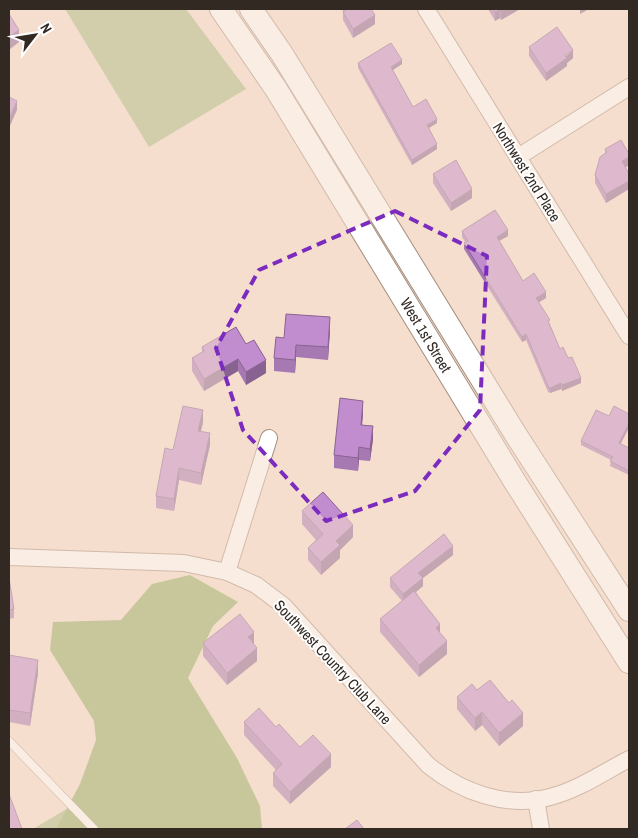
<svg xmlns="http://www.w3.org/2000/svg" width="638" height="838" font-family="'Archivo Narrow',sans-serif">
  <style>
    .green { fill: #a6bb82 }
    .forest { fill: #91ac5d }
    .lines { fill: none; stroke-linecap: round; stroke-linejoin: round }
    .lane-casing { stroke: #a48e7f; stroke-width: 9 }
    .street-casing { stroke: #a48e7f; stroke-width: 18 }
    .secondary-casing { stroke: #a48e7f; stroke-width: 24 }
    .lane { stroke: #fff; stroke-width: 8 }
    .street { stroke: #fff; stroke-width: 16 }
    .secondary { stroke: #fff; stroke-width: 22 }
    .wall { fill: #a779b2 }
    .shaded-wall { fill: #886391 }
    .building { fill: #c28dcf; stroke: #886391 }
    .marked { fill: none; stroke: #7b2cbf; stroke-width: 4; stroke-dasharray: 10 6; stroke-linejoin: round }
    .labels { text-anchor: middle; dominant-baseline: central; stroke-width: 4; stroke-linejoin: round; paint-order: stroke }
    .street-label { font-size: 15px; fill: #322923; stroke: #fff }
  </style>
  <rect width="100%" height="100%" fill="#f6dece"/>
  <g class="green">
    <path d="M65 9H186L246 89 149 147Z"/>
    <path d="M80 801 97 829H33Z"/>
  </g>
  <path class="forest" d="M190 575 238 602 213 626 188 678 237 758 260 806 262 829H56L80 784 96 740 94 721 50 650 53 622 121 620 152 584Z"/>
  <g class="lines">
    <defs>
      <path id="lane" d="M9 741 94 829"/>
      <g id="street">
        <path d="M426 9 629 336"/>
        <path d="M518 157 629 87"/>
        <path d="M9 557 184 563 227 572 256 585 284 606 428 765C461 792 507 809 550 797 578 790 604 772 629 759"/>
        <path d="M227 572 269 438"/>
        <path d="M536 799 541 829"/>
      </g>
      <g id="secondary">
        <path d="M221 9 276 89 515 482 629 662"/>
        <path d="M251 9 282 54 516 435 629 610"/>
      </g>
    </defs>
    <use href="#lane" class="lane-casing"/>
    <use href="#street" class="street-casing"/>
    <use href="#secondary" class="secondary-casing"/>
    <use href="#lane" class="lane"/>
    <use href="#street" class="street"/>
    <use href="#secondary" class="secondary"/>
  </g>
  <g class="wall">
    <path d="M341 9H371L375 24 353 38 343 20V11Z"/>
    <path d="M488 9H520L501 20 500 18 495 21Z"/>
    <path d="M529 47 573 58 567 63V66L546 81 529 56Z"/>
    <path d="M358 63 402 64 393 70 413 107 437 123 429 128 437 149 412 165 358 68Z"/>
    <path d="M605 149 629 165 625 168 629 174V189L606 203 595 183V175L605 153Z"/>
    <path d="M433 174 472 198 451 211 433 183Z"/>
    <path d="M462 231 508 236 499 241 523 281 546 298 539 302 550 325 560 349 568 358 581 383 562 391 561 389 550 393 548 392 526 340 522 342 464 249V243L465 242 462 237Z"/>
    <path d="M330 330 328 360 296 357 295 373 274 371V358L284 338Z"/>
    <path d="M246 344 266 373 246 385 238 371 204 391 192 371V358L202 353V347Z"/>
    <path d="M363 413 362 425 373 439 370 461 359 460 358 471 334 468V455Z"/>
    <path d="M203 422 201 431 210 445 201 485 179 480 174 511 156 508V496L173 450Z"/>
    <path d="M581 441 621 444 629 448V475L610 466 611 460 581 445Z"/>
    <path d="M302 511 353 537 340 550V558L321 575 308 560V548L316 540 302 524Z"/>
    <path d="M453 555 423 578V586L416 592 440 633 447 654 419 677 380 632V619L402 601 390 587V578Z"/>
    <path d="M9 578 14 609V618L9 619Z"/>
    <path d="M203 643 254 644 257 661 227 685 203 656Z"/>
    <path d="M9 655 38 673 30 726 9 722Z"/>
    <path d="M477 690 523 726 499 746 482 725 475 731 457 709V697Z"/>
    <path d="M244 722 276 727 300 747 331 767 290 804 273 786V773L276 770 244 735Z"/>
  </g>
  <g class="shaded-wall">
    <path d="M505 9H520L501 20V11Z"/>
    <path d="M580 9H589L580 14Z"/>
    <path d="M500 10V18L495 21V12Z"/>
    <path d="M375 15V24L353 38V29Z"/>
    <path d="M19 30V42L9 50V37Z"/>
    <path d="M9 50H10V62L9 63Z"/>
    <path d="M573 50V58L567 63V66L546 81V73Z"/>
    <path d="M402 60V64L391 71V67Z"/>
    <path d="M17 101V110L9 128V119Z"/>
    <path d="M437 119V123L427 129V125Z"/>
    <path d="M437 144V149L412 165V160Z"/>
    <path d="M629 157V165L622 170V161Z"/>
    <path d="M629 181V189L606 203V194Z"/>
    <path d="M472 189V198L451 211V203Z"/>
    <path d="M508 230V236L497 242V237Z"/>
    <path d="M546 292V298L536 304V298Z"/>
    <path d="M330 317V330L328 360V347Z"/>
    <path d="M526 334V340L522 342V337Z"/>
    <path d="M296 345V357L295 373V360Z"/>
    <path d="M238 359V371L204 391V379Z"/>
    <path d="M266 360V373L246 385V372Z"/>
    <path d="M581 378V383L562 391V385Z"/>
    <path d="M561 383V389L550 393V388Z"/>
    <path d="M363 401V413L361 438V425Z"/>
    <path d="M203 410V422L198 443V431Z"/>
    <path d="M629 423V428L619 447V443Z"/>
    <path d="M373 426V439L370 461V449Z"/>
    <path d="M210 433V445L201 485V473Z"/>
    <path d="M359 447V460L358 471V458Z"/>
    <path d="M179 468V480L174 511V499Z"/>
    <path d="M353 525V537L340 550V558L321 575V562L336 541Z"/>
    <path d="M453 546V555L423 578V586L403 603V594L418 573Z"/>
    <path d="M440 624V636L436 628Z"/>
    <path d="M254 632V644L248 637Z"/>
    <path d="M447 641V654L419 677V665Z"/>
    <path d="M257 648V661L227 685V673Z"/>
    <path d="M38 660V673L30 726V713Z"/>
    <path d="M482 712V725L475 731V718Z"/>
    <path d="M523 713V726L499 746V733Z"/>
    <path d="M331 754V767L290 804V792Z"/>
  </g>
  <g class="building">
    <path d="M347 9H371L375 15 353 29 343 12Z"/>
    <path d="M493 9H505L501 11 500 10 495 12Z"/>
    <path d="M9 14 19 30 9 37Z"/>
    <path d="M557 27 573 50 565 55 567 58 546 73 529 47Z"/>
    <path d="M391 43 402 60 391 67 413 107 426 99 437 119 427 125 437 144 412 160 358 63Z"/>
    <path d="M9 97 17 101 9 119Z"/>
    <path d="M621 140 629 154V157L622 161 629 174V181L606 194 595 175 600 157 607 152 605 149Z"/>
    <path d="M456 160 472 189 451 203 433 174Z"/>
    <path d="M495 210 508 230 497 237 523 281 534 273 546 292 536 298 550 320 548 321 560 349 563 347 568 358 572 357 581 378 562 385 561 383 550 388 548 386 526 334 522 337 464 243 468 241 462 231Z"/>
    <path d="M286 314 330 317 328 347 296 345 295 360 274 358 276 337 284 338Z"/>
    <path d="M236 327 246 344 254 340 266 360 246 372 238 359 204 379 192 358 204 351 202 347Z"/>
    <path d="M340 398 363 401 361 425 373 426 370 449 359 447 358 458 334 455Z"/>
    <path d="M183 406 203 410 198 431 210 433 201 473 179 468 174 499 156 496 165 448 173 450Z"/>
    <path d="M614 406 629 414V423L619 443 629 448V471L610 461 613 457 581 441 596 410 609 416Z"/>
    <path d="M323 492 353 525 336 541 340 545 321 562 308 548 323 534 302 511Z"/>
    <path d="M444 534 453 546 418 573 423 578 403 594 390 578Z"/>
    <path d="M9 578 14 609 9 610Z"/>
    <path d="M414 591 440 624 436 628 447 641 419 665 380 619Z"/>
    <path d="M240 614 254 632 248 637 257 648 227 673 203 643Z"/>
    <path d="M9 655 38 660 30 713 9 710Z"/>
    <path d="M490 680 509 703 512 700 523 713 499 733 482 712 475 718 457 697 472 684 477 690Z"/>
    <path d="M259 708 276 727 279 724 300 747 313 735 331 754 290 792 273 773 282 764 244 722Z"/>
    <path d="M9 794 22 829H9Z"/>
    <path d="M357 820 364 829H345Z"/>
  </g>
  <path d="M0 0H638V838H0ZM395 211 487 256 480 410 415 491 326 521 243 430 216 348 259 270Z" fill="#f6dece" fill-opacity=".55" fill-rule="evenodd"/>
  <path class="marked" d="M395 211 487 256 480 410 415 491 326 521 243 430 216 348 259 270Z"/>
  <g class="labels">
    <g class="street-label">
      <text transform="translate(527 172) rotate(58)">Northwest 2nd Place</text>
      <text transform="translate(426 335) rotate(59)">West 1st Street</text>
      <text transform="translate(333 662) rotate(47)">Southwest Country Club Lane</text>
    </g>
  </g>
  <rect width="638" height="838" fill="none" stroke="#322923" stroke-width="20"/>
  <g transform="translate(35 35) rotate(59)" stroke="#ffffff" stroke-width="4" paint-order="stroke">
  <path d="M0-4L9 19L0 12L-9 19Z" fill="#322923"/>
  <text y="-8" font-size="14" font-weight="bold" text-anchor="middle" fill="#322923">N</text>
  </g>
</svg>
